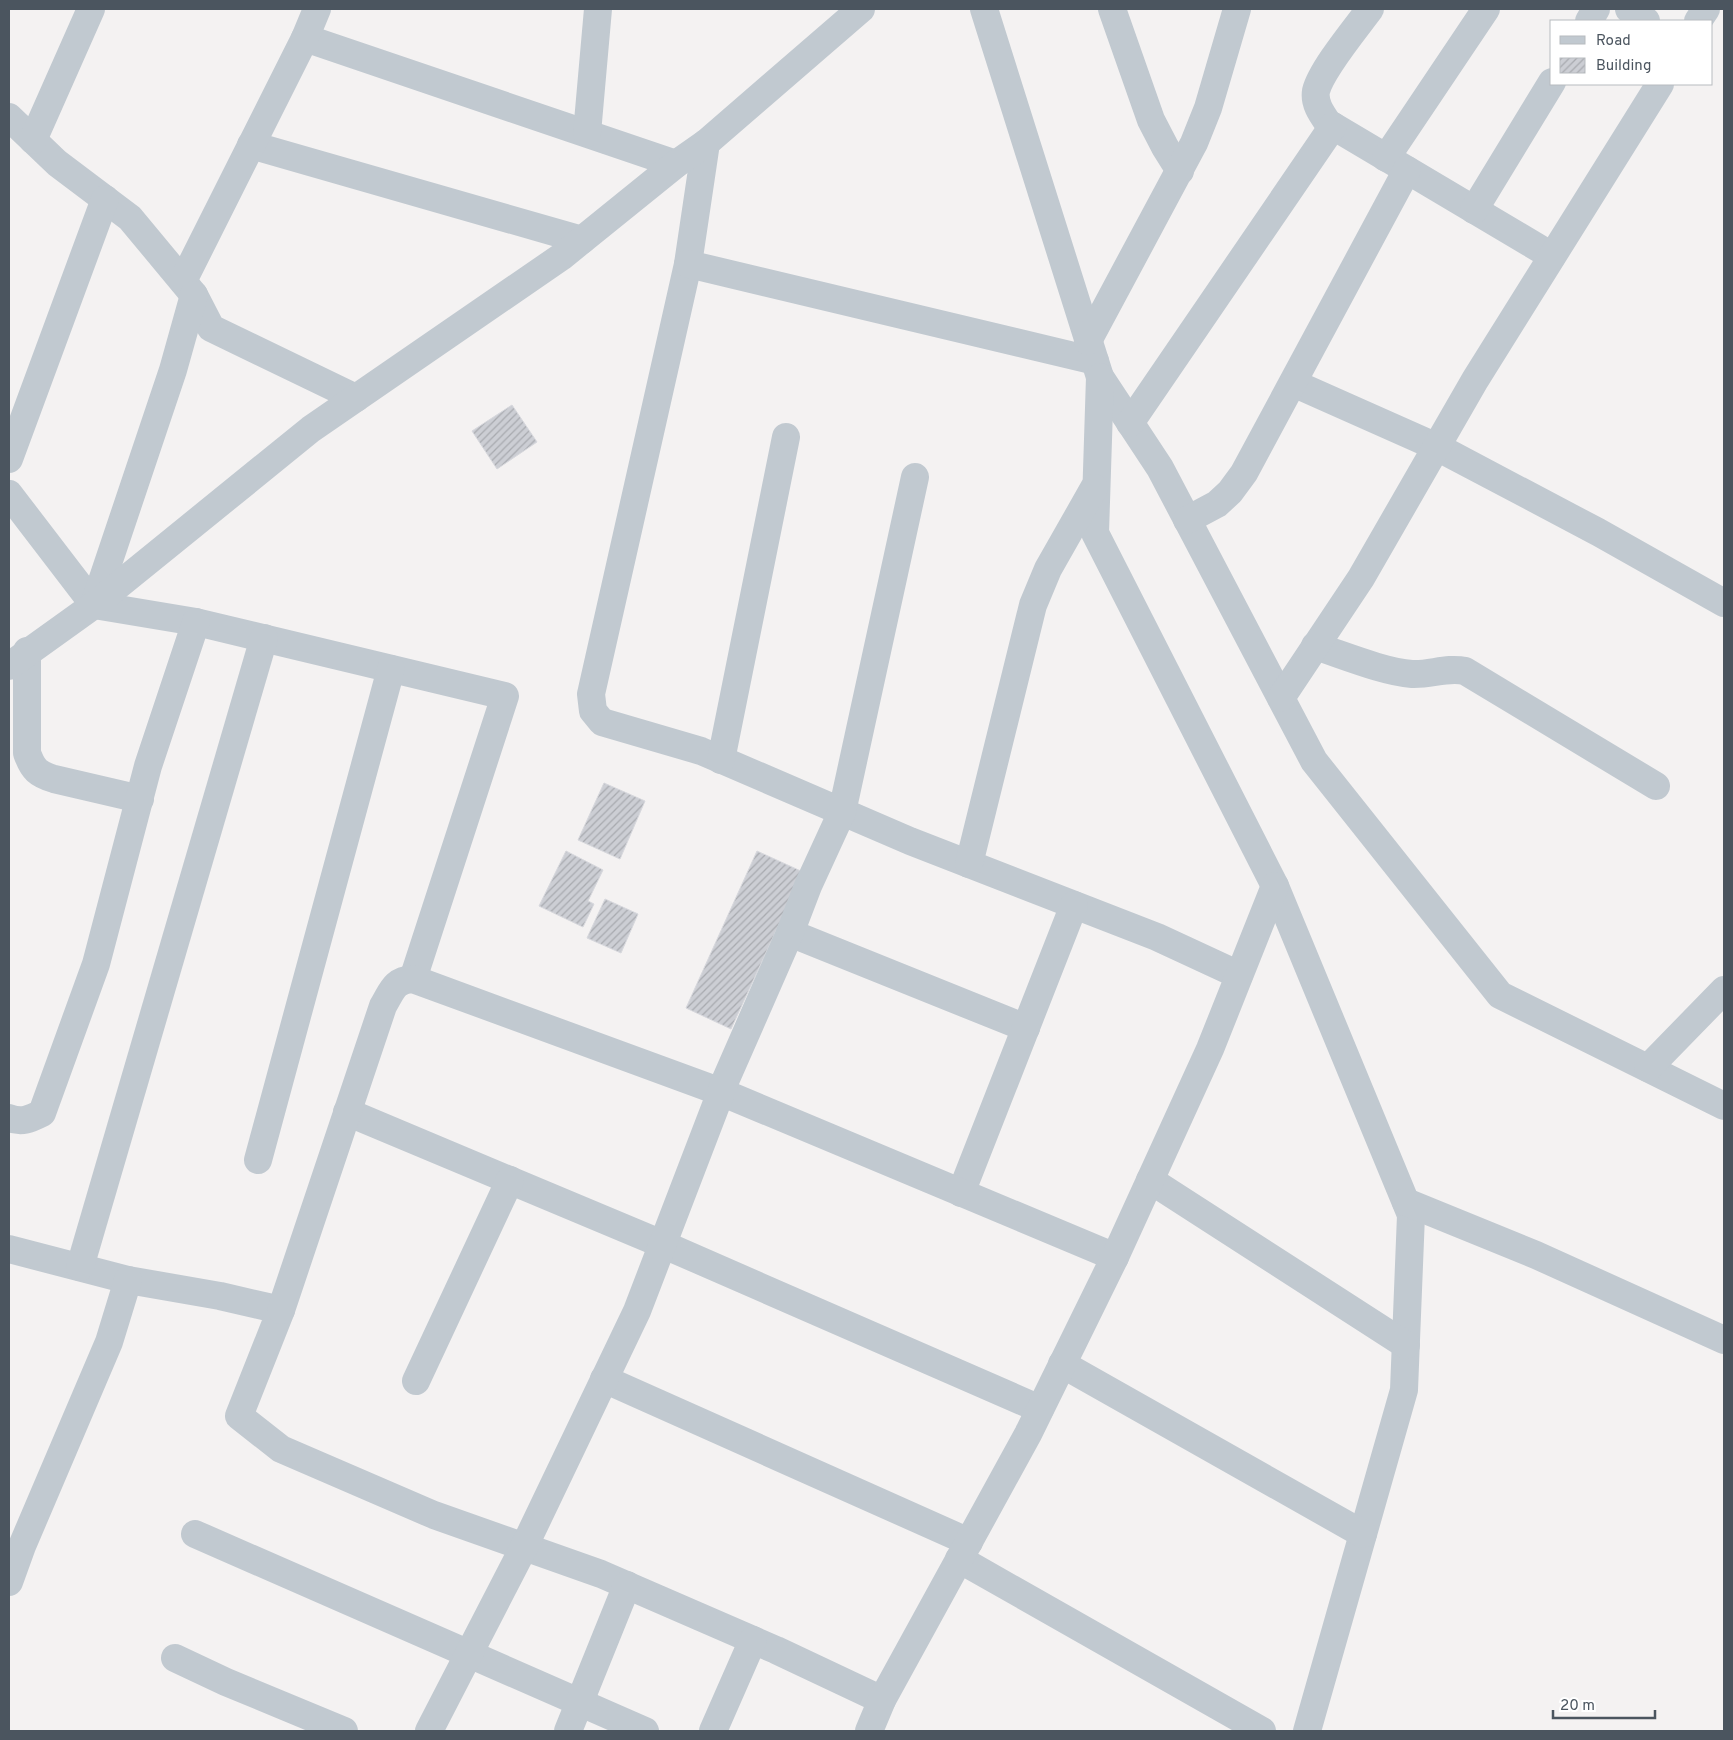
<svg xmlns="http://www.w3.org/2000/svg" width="1733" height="1740" font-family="Overpass,sans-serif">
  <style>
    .building { fill: url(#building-hatch); stroke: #d7d8dd }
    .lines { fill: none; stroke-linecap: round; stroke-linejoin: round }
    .minor { stroke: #c1c9d0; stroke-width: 28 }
  </style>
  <defs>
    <pattern id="building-hatch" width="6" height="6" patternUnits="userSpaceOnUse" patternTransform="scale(1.25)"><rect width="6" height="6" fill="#ccced4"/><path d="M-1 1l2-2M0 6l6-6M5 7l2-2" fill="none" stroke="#a8aaaf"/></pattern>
  </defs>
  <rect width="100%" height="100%" fill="#f4f2f2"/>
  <g class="building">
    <path d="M512 405 537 442 497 469 472 431Z"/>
    <path d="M604 783 645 801 620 859 578 840Z"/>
    <path d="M566 851 603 870 588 901 594 904 583 927 539 906Z"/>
    <path d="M757 851 803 872 731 1029 686 1008Z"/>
    <path d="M605 899 638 914 621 953 587 938Z"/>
  </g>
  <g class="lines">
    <g class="minor">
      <path d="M984 9 1100 377 1160 468 1314 761 1500 995 1724 1106"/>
      <path d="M1112 9 1151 120 1165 147 1180 171"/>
      <path d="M1370 9C1356 28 1321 70 1316 91 1314 103 1321 113 1328 123L1552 256"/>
      <path d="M1629 9 1646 21"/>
      <path d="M1589 21 1596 9"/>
      <path d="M1698 21 1706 9"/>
      <path d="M305 38 676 164"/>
      <path d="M9 117 57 163 130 218 194 295 211 328 356 398"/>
      <path d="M587 133 598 9"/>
      <path d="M33 140 91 9"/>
      <path d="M706 143 688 264 591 694 593 711 602 722 701 751 910 841 1157 937 1239 975"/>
      <path d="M251 145 582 240"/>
      <path d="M1386 158 1486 9"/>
      <path d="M1474 210 1552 82"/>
      <path d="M688 264 1095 361"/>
      <path d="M183 281 305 38 317 9"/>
      <path d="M1088 341 1194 143 1208 108 1237 9"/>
      <path d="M1100 377 1095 533 1275 886 1411 1215 1404 1390 1307 1731"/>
      <path d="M1293 383 1437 447 1598 532 1724 603"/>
      <path d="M1130 423 1333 126"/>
      <path d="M9 459 105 199"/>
      <path d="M9 494 94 605 196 622 505 696 413 979"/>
      <path d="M1187 520 1217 504 1230 492 1244 473 1407 170"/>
      <path d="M94 605 173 370 194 295"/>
      <path d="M1315 646C1343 655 1384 672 1412 674 1430 675 1447 667 1465 671L1656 786"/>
      <path d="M27 651V753C33 770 38 774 54 779L140 799"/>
      <path d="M9 666 94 605 311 429 561 257 676 164 706 143 861 9"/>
      <path d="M1281 698 1361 578 1475 380 1660 84"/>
      <path d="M721 760 786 437"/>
      <path d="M969 864 1033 605 1048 569 1094 488"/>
      <path d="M790 933 1026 1028"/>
      <path d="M1648 1068 1724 990"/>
      <path d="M347 1112 662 1244 1040 1409"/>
      <path d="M9 1118C22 1123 30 1119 42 1113L96 964 148 766 196 622"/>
      <path d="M258 1160 391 669"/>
      <path d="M1150 1180 1406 1345"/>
      <path d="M961 1193 1074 905"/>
      <path d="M1406 1202 1536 1255 1724 1340"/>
      <path d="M9 1249 128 1280 220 1296 281 1310 239 1416 281 1449 434 1515 601 1574 776 1650 882 1700"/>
      <path d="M80 1267 264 638"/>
      <path d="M281 1310 383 1006C392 991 394 980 413 979L721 1092 1115 1257"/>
      <path d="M1062 1364 1363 1534"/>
      <path d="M604 1379 969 1542"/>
      <path d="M416 1381 510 1180"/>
      <path d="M195 1534 645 1731"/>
      <path d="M959 1559 1262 1731"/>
      <path d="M9 1582 22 1546 109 1342 128 1280"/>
      <path d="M175 1658 226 1682 344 1731"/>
      <path d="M429 1731 524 1547 637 1311 726 1079 790 933 808 886 842 812 915 477"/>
      <path d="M568 1731 627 1585"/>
      <path d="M713 1731 753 1640"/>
      <path d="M869 1731 882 1700 1028 1434 1115 1257 1210 1049 1275 886"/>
    </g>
  </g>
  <rect width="1733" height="1740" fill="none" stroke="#4b555f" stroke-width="20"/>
  <rect x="1550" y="20" width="162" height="65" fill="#ffffff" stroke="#b7bbbf"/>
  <rect x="1560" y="36" width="25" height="8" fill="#c1c9d0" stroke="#b7bbbf"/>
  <text x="1596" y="45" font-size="15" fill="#4b555f">Road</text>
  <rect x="1560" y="58" width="25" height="15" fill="url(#building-hatch)" stroke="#b7bbbf"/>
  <text x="1596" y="70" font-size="15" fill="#4b555f">Building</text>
  <path d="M1553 1710v8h102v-8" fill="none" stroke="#4b555f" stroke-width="2.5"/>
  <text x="1560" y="1710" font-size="15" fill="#4b555f" stroke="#ffffff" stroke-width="4" paint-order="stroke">20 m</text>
</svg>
